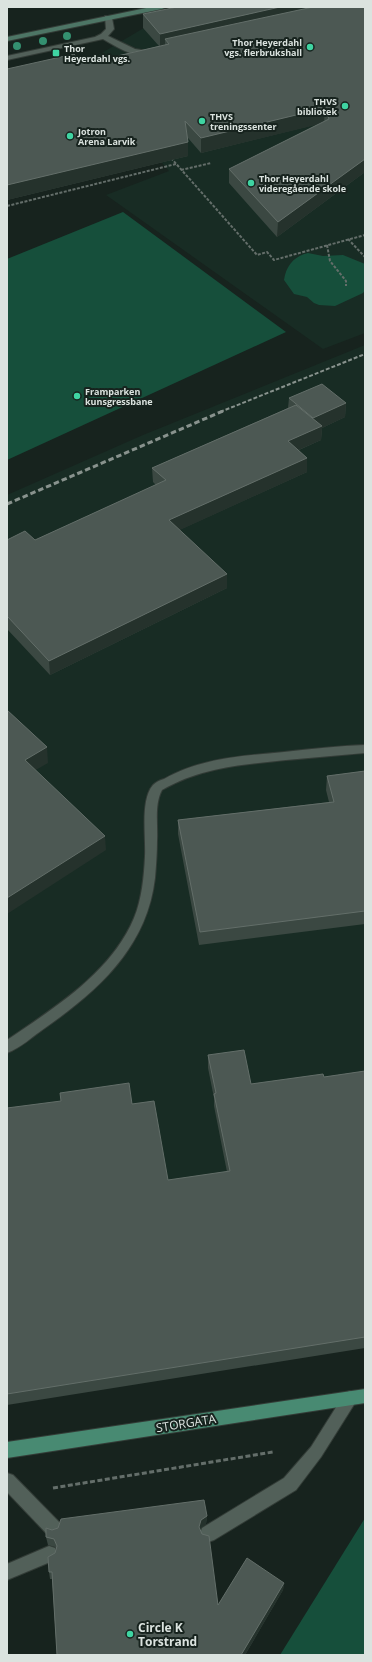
<svg xmlns="http://www.w3.org/2000/svg" width="372" height="1662" font-family="'Open Sans',sans-serif">
  <style>
    .built { fill: #182c24 }
    .green { fill: #164f3b }
    .lines { fill: none; stroke-linecap: round; stroke-linejoin: round }
    .service-casing { stroke: #333c37; stroke-width: 2 }
    .secondary-casing { stroke: #333c37; stroke-width: 2 }
    .primary-casing { stroke: #333c37; stroke-width: 2 }
    .path-far1 { stroke: #646e6a; stroke-width: 2; stroke-dasharray: 3 1.5; stroke-linecap: butt }
    .path { stroke: #646e6a; stroke-width: 3; stroke-dasharray: 5 2.5; stroke-linecap: butt }
    .service { fill: #526059; fill-rule: evenodd }
    .secondary { fill: #4d7565; fill-rule: evenodd }
    .primary { fill: #488a72; fill-rule: evenodd }
    .rail-far1 { stroke: #88928d; stroke-width: 2; stroke-dasharray: 4 2; stroke-linecap: butt }
    .rail { stroke: #88928d; stroke-width: 3; stroke-dasharray: 5.5 3; stroke-linecap: butt }
    .tree { fill: #349070 }
    .wall { fill: #3b4842 }
    .shaded-wall { fill: #25322c }
    .building { fill: #4c5853; stroke: #636e69 }
    .poi-dot { fill: #3fd4a2; stroke: #17231e; stroke-width: 1.5 }
    .labels { text-anchor: middle; dominant-baseline: central; stroke-width: 4; stroke-linejoin: round; paint-order: stroke }
    .far-poi-label { font-size: 9px; font-weight: bold; fill: #dbe3df; stroke: #17231e; text-anchor: start }
    .near-street-label { font-size: 12px; fill: #dbe3df; stroke: #17231e }
    .near-poi-label { font-size: 12px; font-weight: bold; fill: #dbe3df; stroke: #17231e; text-anchor: start }
  </style>
  <rect width="100%" height="100%" fill="#17231e"/>
  <g class="built">
    <path d="M244 7H365V333L323 349 106 195 169 171 80 66 142 29Z"/>
    <path d="M365 345V1341L7 1398V495L143 435Z"/>
  </g>
  <g class="green">
    <path d="M123 212 286 332 7 460V259Z"/>
    <path d="M308 253 323 256 343 255 365 264V290L363 293 335 306 319 305 314 303 307 297 294 294 284 280C286 266 294 256 308 253Z"/>
    <path d="M365 1518V1655H280Z"/>
  </g>
  <g class="lines">
    <defs>
      <g id="service">
        <path d="M105 16H108L112 18 114 29 108 36 135 49 154 52V56C136 59 118 48 103 39L7 60V56L95 37 101 34 106 29Z"/>
        <path d="M365 745V753C338 755 312 758 286 760 241 765 202 767 162 790 154 805 158 825 157 841 157 853 156 866 155 878 147 947 99 990 45 1028 33 1036 21 1048 7 1053V1040C54 1008 111 973 134 918 142 899 144 876 145 856 146 836 140 800 153 785 156 782 160 780 164 779 201 758 242 756 284 752 311 749 338 746 365 745Z"/>
        <path d="M350 1391 355 1393 358 1398 355 1403 321 1457 296 1490 214 1540 208 1542 202 1540 200 1534 202 1528 284 1478 311 1447 345 1393Z"/>
        <path d="M7 1473 13 1475 59 1522 61 1528 59 1534 53 1536 47 1534 7 1492Z"/>
        <path d="M49 1546 55 1548 57 1554 55 1560 7 1580V1564Z"/>
      </g>
      <path id="secondary" d="M151 7H166L162 9 7 41V37Z"/>
      <path id="primary" d="M365 1389V1403L7 1458V1442Z"/>
    </defs>
    <use href="#service" class="service-casing"/>
    <use href="#secondary" class="secondary-casing"/>
    <use href="#primary" class="primary-casing"/>
    <g class="path-far1">
      <path d="M171 158 257 255 267 252 274 260 365 235"/>
      <path d="M181 170 211 163"/>
      <path d="M7 206 176 164"/>
      <path d="M348 239 365 257"/>
      <path d="M327 245 330 261 346 281V286"/>
    </g>
    <path class="path" d="M53 1488 273 1452"/>
    <use href="#service" class="service"/>
    <use href="#secondary" class="secondary"/>
    <use href="#primary" class="primary"/>
    <path class="rail-far1" d="M220 412 365 354"/>
    <path class="rail" d="M7 504 223 411"/>
  </g>
  <g class="tree">
    <circle cx="67" cy="36" r="4"/>
    <circle cx="43" cy="41" r="4"/>
    <circle cx="17" cy="46" r="4"/>
  </g>
  <g class="wall">
    <path d="M365 7V172L277 237 229 183V169L318 124 201 153 188 138V156L7 200V69L83 64 159 46 143 28V14Z"/>
    <path d="M289 398 346 403 345 417 322 428 321 440 299 450 307 472 179 530 227 588 50 675 7 629V540H35L156 485 153 482 152 468 288 408Z"/>
    <path d="M365 771V924L199 945 178 834V820L329 802 326 790 327 776Z"/>
    <path d="M208 1055 251 1084 324 1077 365 1071V1348L7 1405V1108L132 1104 168 1180 227 1172 214 1106V1098L208 1068Z"/>
    <path d="M207 1516 206 1524 201 1528 200 1530 218 1605 284 1583 283 1590 245 1655H57L52 1579H50L49 1572 56 1549 55 1547 48 1545 46 1537 52 1530Z"/>
  </g>
  <g class="shaded-wall">
    <path d="M280 7H341L169 44 165 39V46L160 47V34Z"/>
    <path d="M325 108 324 123 201 153V138Z"/>
    <path d="M188 142V156L7 200V185Z"/>
    <path d="M365 159V172L277 237 278 222Z"/>
    <path d="M346 403 345 417 322 428 321 440 287 455 288 441 313 430V418Z"/>
    <path d="M307 458V472L169 535V520Z"/>
    <path d="M227 574V588L50 675 49 661Z"/>
    <path d="M47 747 48 763 27 775 25 760Z"/>
    <path d="M105 836 106 850 7 914V898Z"/>
    <path d="M207 1516 206 1524 201 1528 199 1534V1527L201 1520Z"/>
    <path d="M284 1583 283 1590 245 1655H241Z"/>
  </g>
  <g class="building">
    <path d="M177 7H280L160 34 143 14Z"/>
    <path d="M313 7H365V159L278 222 229 169 329 119 325 108 201 138 185 121 188 142 7 185V69L74 54 83 64 169 44 165 39Z"/>
    <path d="M322 384 346 403 313 418 289 398Z"/>
    <path d="M296 405 322 426 288 441 307 458 169 520 227 574 49 661 7 616V540L25 531 35 540 166 480 152 468Z"/>
    <path d="M7 710 47 747 25 760 105 836 7 898Z"/>
    <path d="M365 771V911L200 932 178 820 334 802 327 776Z"/>
    <path d="M244 1050 251 1084 323 1074 324 1077 365 1071V1337L7 1394V1108L61 1101 60 1093 129 1083 132 1104 154 1101 168 1180 230 1171 214 1094 216 1093 208 1055Z"/>
    <path d="M204 1500 207 1516 201 1520 199 1527 202 1534 209 1536 218 1605 247 1558 284 1583 241 1655H57L52 1572H49L48 1557 55 1553 57 1546 54 1539 46 1537V1528L52 1530 58 1528 61 1519Z"/>
  </g>
  <g class="poi-dot">
    <circle cx="310" cy="47" r="4"/>
    <rect x="52" y="49" width="8" height="8" rx="2"/>
    <circle cx="345" cy="106" r="4"/>
    <circle cx="202" cy="121" r="4"/>
    <circle cx="70" cy="136" r="4"/>
    <circle cx="251" cy="183" r="4"/>
    <circle cx="77" cy="396" r="4"/>
    <circle cx="130" cy="1634" r="4"/>
  </g>
  <g class="labels">
    <g class="far-poi-label">
      <text x="302" y="42" text-anchor="end">Thor Heyerdahl<tspan x="302" dy="10">vgs. flerbrukshall</tspan></text>
      <text x="64" y="48">Thor<tspan x="64" dy="10">Heyerdahl vgs.</tspan></text>
      <text x="337" y="101" text-anchor="end">THVS<tspan x="337" dy="10">bibliotek</tspan></text>
      <text x="210" y="116">THVS<tspan x="210" dy="10">treningssenter</tspan></text>
      <text x="78" y="131">Jotron<tspan x="78" dy="10">Arena Larvik</tspan></text>
      <text x="259" y="178">Thor Heyerdahl<tspan x="259" dy="10">videregående skole</tspan></text>
      <text x="85" y="391">Framparken<tspan x="85" dy="10">kunsgressbane</tspan></text>
    </g>
    <g class="near-street-label">
      <text transform="translate(186 1423) rotate(-9)">STORGATA</text>
    </g>
    <g class="near-poi-label">
      <text x="138" y="1627">Circle K<tspan x="138" dy="14">Torstrand</tspan></text>
    </g>
  </g>
  <rect width="372" height="1662" fill="none" stroke="#dbe3df" stroke-width="16"/>
</svg>
